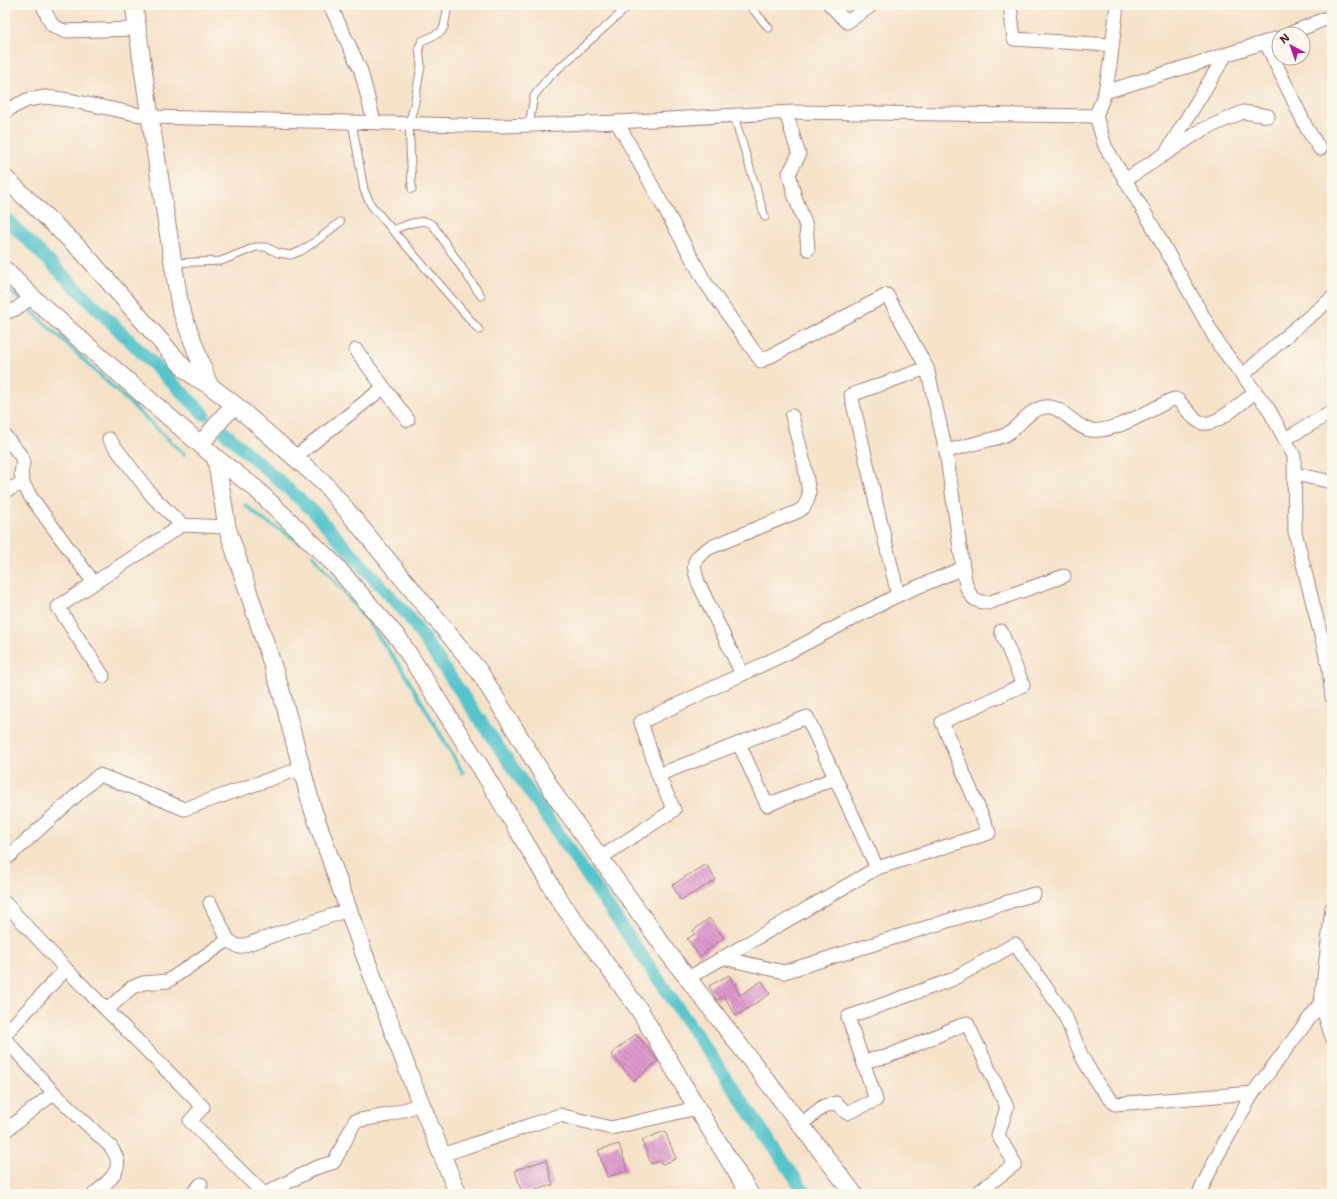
<svg xmlns="http://www.w3.org/2000/svg" width="1337" height="1199" font-family="'Shantell Sans',sans-serif">
  <style>
    .lines { fill: none; stroke-linecap: round; stroke-linejoin: round }
    .stream { stroke: #56c4cb; stroke-width: 3.5 }
    .canal { stroke: #56c4cb; stroke-width: 13 }
    .building { fill: url(#building-back-hatch) }
    .service-casing { stroke: #a0807a; stroke-width: 9 }
    .minor-casing { stroke: #a0807a; stroke-width: 15 }
    .tertiary-casing { stroke: #a0807a; stroke-width: 19 }
    .service { stroke: #fff; stroke-width: 7 }
    .minor { stroke: #fff; stroke-width: 13 }
    .tertiary { stroke: #fff; stroke-width: 17 }
  </style>
  <defs>
    <pattern id="building-back-hatch" width="6" height="6" patternUnits="userSpaceOnUse"><rect width="6" height="6" fill="#dd99cd"/><path d="M-1 5l2 2M0 0l6 6M5-1l2 2" fill="none" stroke="#b57ca7"/></pattern>
  </defs>
  <rect width="100%" height="100%" fill="#fbf7ec"/>
  <filter id="ink" filterUnits="userSpaceOnUse"><feTurbulence type="fractalNoise" baseFrequency=".025" numOctaves="2"/><feDisplacementMap in="SourceGraphic" scale="8" xChannelSelector="R" yChannelSelector="G"/><feConvolveMatrix kernelMatrix="1 2 1 2 8 2 1 2 1" color-interpolation-filters="sRGB"/></filter>
  <filter id="wash" filterUnits="userSpaceOnUse"><feTurbulence type="fractalNoise" baseFrequency=".012" numOctaves="4" result="noise"/><feDisplacementMap in="SourceGraphic" scale="16" xChannelSelector="R" yChannelSelector="G"/><feGaussianBlur stdDeviation="0.9" result="paint"/><feColorMatrix in="noise" values="0 0 0 0 0 0 0 0 0 0 0 0 0 0 0 0 0 1.4 0 .05"/><feComposite in="paint" operator="in"/></filter>
  <g filter="url(#wash)">
    <rect width="100%" height="100%" fill="#f5e2c9"/>
    <g class="lines">
      <g class="stream">
        <path d="M5 286 184 454"/>
        <path d="M245 505 262 519 300 542"/>
        <path d="M313 555 368 622 404 672 463 773"/>
      </g>
      <g class="canal">
        <path d="M5 218 204 414"/>
        <path d="M225 433 313 511 409 617 806 1194"/>
      </g>
    </g>
    <g id="blocks">
      <g class="building">
        <path d="M706 864 716 880 681 900 672 885Z"/>
        <path d="M709 918 724 938 700 956 687 939 695 934 693 931Z"/>
        <path d="M729 975 740 995 762 981 770 994 736 1016 724 996 717 1000 709 986Z"/>
        <path d="M636 1034 658 1061 634 1081 611 1054Z"/>
        <path d="M665 1131 676 1159 662 1164 660 1161 651 1164 642 1140Z"/>
        <path d="M619 1144 628 1171 607 1177 598 1150Z"/>
        <path d="M546 1160 553 1185 522 1194 515 1170Z"/>
      </g>
    </g>
  </g>
  <g filter="url(#ink)">
    <use href="#blocks" fill-opacity="0" stroke="#a0807a" stroke-width="1"/>
    <g class="lines">
      <defs>
        <g id="service">
          <path d="M749 5 769 28"/>
          <path d="M1327 18 1332 29"/>
          <path d="M734 116 765 217"/>
          <path d="M352 122 364 190 371 205 479 330"/>
          <path d="M529 125 534 96 548 78 630 5"/>
          <path d="M412 189 409 123 414 106 421 66 419 47 422 41 441 32 444 27 448 5"/>
          <path d="M392 230 412 223 425 221 433 225 481 296"/>
          <path d="M173 263 221 261 256 247H266L278 253 291 255 301 251 319 239 340 222"/>
        </g>
        <g id="minor">
          <path d="M43 5 47 15 52 25 64 31 138 29"/>
          <path d="M330 5 361 71 374 122"/>
          <path d="M830 5 847 22 872 5"/>
          <path d="M1010 5 1014 39 1112 45"/>
          <path d="M1289 34 1332 16"/>
          <path d="M1266 43 1307 129 1320 149"/>
          <path d="M1105 92 1110 65 1117 5"/>
          <path d="M5 113 11 108 27 100 45 97 69 100 150 117 501 126 617 122 793 112 1096 116 1105 92 1279 38"/>
          <path d="M786 113 799 155 789 173 794 194 806 226 808 249"/>
          <path d="M1096 116 1105 146 1152 225 1219 345 1268 408 1294 456 1295 532 1329 668 1332 697"/>
          <path d="M617 122 705 282 761 361 887 295 927 368 946 451"/>
          <path d="M1167 151 1225 56"/>
          <path d="M1125 180 1202 130 1243 112 1268 116"/>
          <path d="M5 313 16 309 32 297"/>
          <path d="M356 350 408 420"/>
          <path d="M1243 375 1292 331 1332 298"/>
          <path d="M5 436 21 456 23 463 21 474 23 483 30 496 94 583 182 525 227 527"/>
          <path d="M109 439 153 497 182 525"/>
          <path d="M1285 439 1332 412"/>
          <path d="M295 457 383 388"/>
          <path d="M1295 474 1332 482"/>
          <path d="M5 491 23 483"/>
          <path d="M963 568C965 579 966 597 979 601 981 602 985 602 988 603L1064 576"/>
          <path d="M94 583 58 607 103 676"/>
          <path d="M898 595 963 568 946 451C959 448 972 444 985 441 991 439 999 438 1005 435 1019 428 1028 409 1045 407 1061 405 1072 424 1087 429 1107 437 1152 409 1171 400L1175 399 1178 400C1184 406 1195 422 1203 423 1217 426 1245 400 1255 392"/>
          <path d="M742 674 698 582C692 562 692 560 709 548L799 511 804 507 808 499 809 493 804 463 792 416"/>
          <path d="M739 744 767 805 835 778"/>
          <path d="M658 775 641 722 787 653 898 595 877 507 851 395 927 368"/>
          <path d="M600 858 674 810 658 775 807 717 877 868 688 978"/>
          <path d="M5 860 99 775 139 790 184 809 302 768"/>
          <path d="M877 868 989 833 942 722 1023 685 1001 631"/>
          <path d="M5 903 66 969 203 1107 190 1121 264 1194"/>
          <path d="M210 903 228 940 239 947 348 910"/>
          <path d="M1332 908 1321 1003 1332 1037"/>
          <path d="M723 958 784 972 1034 894"/>
          <path d="M107 1010 131 988 143 983 168 981 228 940"/>
          <path d="M5 1034 66 969"/>
          <path d="M5 1039 54 1093 5 1131"/>
          <path d="M863 1061 886 1057 967 1023 1007 1107 998 1135 1015 1164 976 1194"/>
          <path d="M54 1093 111 1147C113 1151 116 1155 117 1159 121 1173 103 1186 94 1194"/>
          <path d="M800 1125 824 1106 836 1103 847 1113 876 1100 848 1017 951 980 1015 944 1064 1013 1082 1057 1099 1086 1115 1104 1253 1093"/>
          <path d="M442 1155 560 1115 611 1128 697 1108"/>
          <path d="M192 1194 201 1184"/>
          <path d="M265 1194 315 1168 334 1162 342 1147 355 1121 389 1115 421 1104"/>
          <path d="M1199 1194 1217 1156 1253 1093 1321 1003"/>
        </g>
        <g id="tertiary">
          <path d="M134 5 150 117 180 307 209 385"/>
          <path d="M5 178 82 251 185 369 195 377 209 385 235 405 325 484 479 671 557 798 669 954 854 1194"/>
          <path d="M5 270 32 297 116 371 216 458 255 488 335 565 399 639 481 768 560 901 640 1011 697 1108 750 1194"/>
          <path d="M201 444 223 417 235 405"/>
          <path d="M216 458 227 527 281 691 312 807 363 951 413 1084 458 1194"/>
        </g>
      </defs>
      <use href="#service" class="service-casing"/>
      <use href="#minor" class="minor-casing"/>
      <use href="#tertiary" class="tertiary-casing"/>
      <use href="#service" class="service"/>
      <use href="#minor" class="minor"/>
      <use href="#tertiary" class="tertiary"/>
    </g>
  </g>
  <rect width="1337" height="1199" fill="none" stroke="#fbf7ec" stroke-width="20"/>
  <g transform="translate(1291 46) rotate(319)"><circle r="19" fill="#fbf7ec" stroke="#b4a19f"/>
  <path d="M0-3L7 15L0 10L-7 15Z" fill="#b5179e"/>
  <text y="-6" font-size="11" font-weight="bold" text-anchor="middle" fill="#4a1f2b">N</text>
  </g>
</svg>
